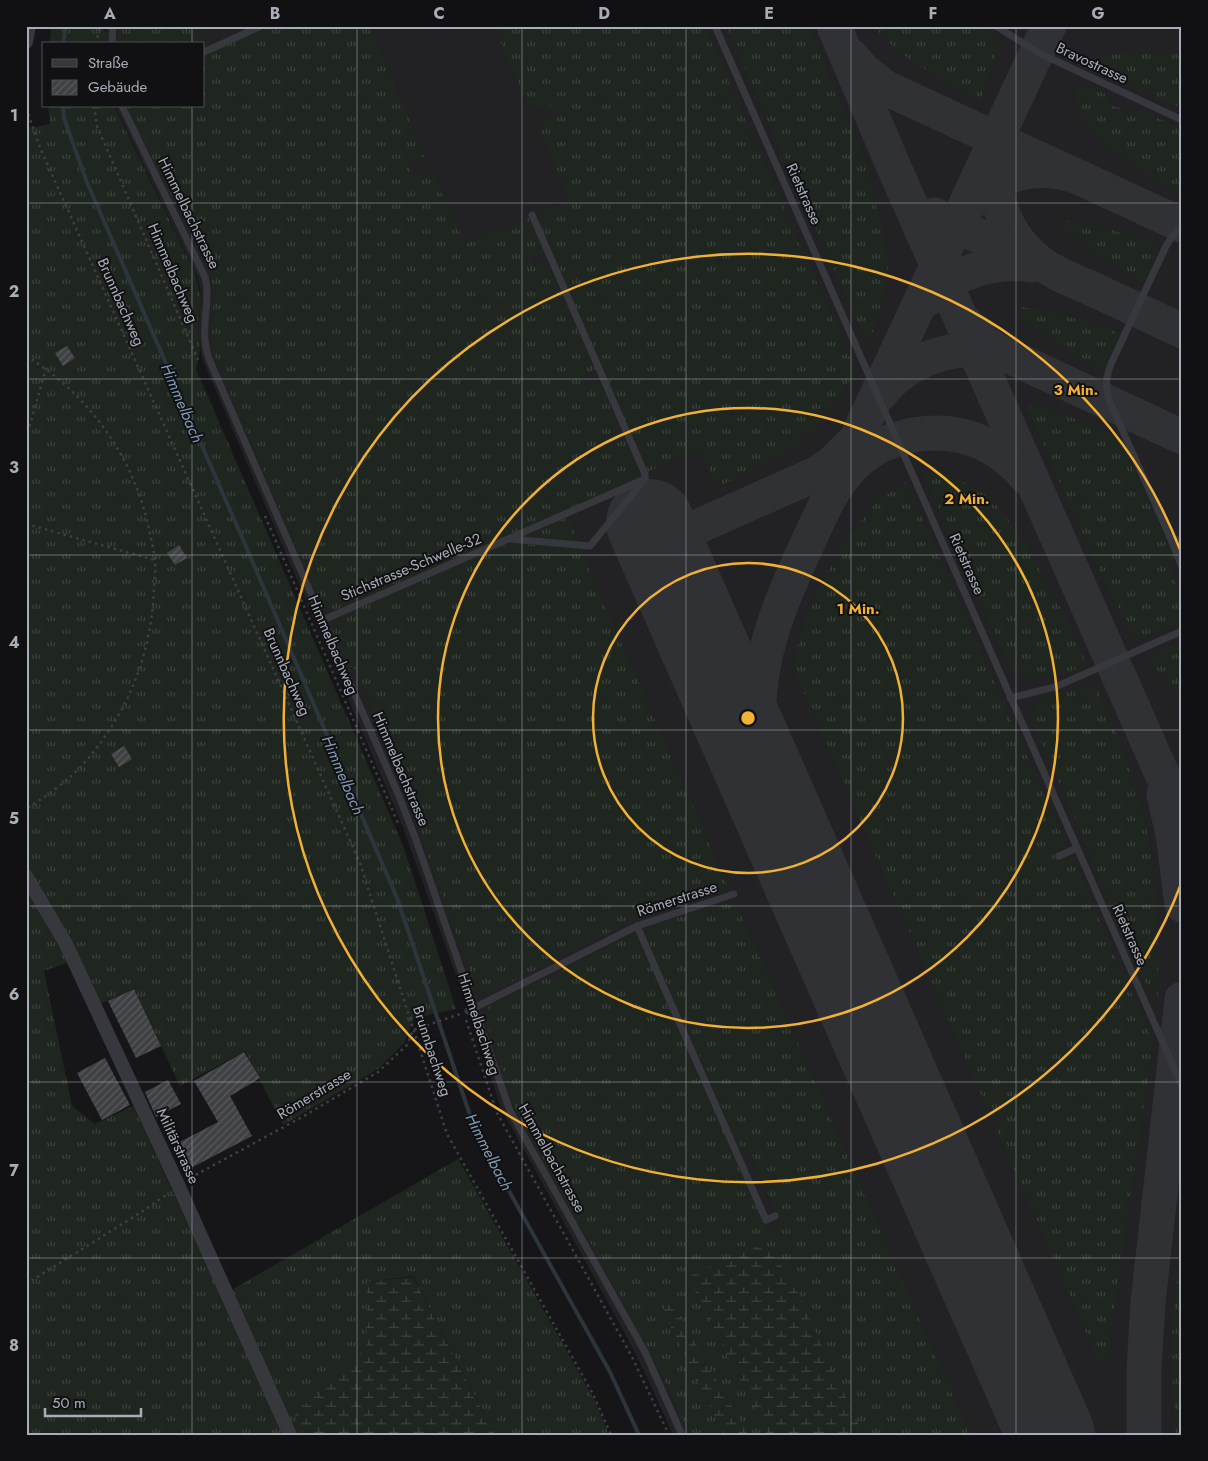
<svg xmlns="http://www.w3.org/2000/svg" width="1208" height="1461" font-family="Jost,sans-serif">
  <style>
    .built { fill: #222225 }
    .grass { fill: url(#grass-tufts) }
    .wetland { fill: url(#wetland-marsh) }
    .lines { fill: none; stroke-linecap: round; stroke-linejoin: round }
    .stream { stroke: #2c353c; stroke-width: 4 }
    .taxiway { stroke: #303135; stroke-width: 35 }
    .runway { stroke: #303135; stroke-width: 88 }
    .building { fill: url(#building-hatch) }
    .path { stroke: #3d3f44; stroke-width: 2.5; stroke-dasharray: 2.5 4; stroke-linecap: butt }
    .lane { stroke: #37383d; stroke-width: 7 }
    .street { stroke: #37383d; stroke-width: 14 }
    .grid { fill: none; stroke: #a8adb8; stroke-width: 1; stroke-opacity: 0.55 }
    .ring { fill: none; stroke: #f2b134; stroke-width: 2.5 }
    .labels { text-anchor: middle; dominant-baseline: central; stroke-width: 4; stroke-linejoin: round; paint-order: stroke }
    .street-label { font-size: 15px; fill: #a8adb8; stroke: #111113 }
    .water-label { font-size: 16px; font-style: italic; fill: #7f9bb3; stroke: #111113 }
    .centre { fill: #f2b134; stroke: #111113; stroke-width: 2.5 }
    .ring-label { font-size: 15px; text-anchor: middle; font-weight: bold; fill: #f2b134; stroke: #111113; stroke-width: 4; stroke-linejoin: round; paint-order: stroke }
    .neatline { fill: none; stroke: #a8adb8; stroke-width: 2 }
    .grid-label { font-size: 16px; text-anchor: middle; font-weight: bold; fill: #a8adb8 }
  </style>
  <defs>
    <pattern id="grass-tufts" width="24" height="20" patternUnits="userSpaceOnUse" patternTransform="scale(1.25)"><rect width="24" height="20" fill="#1e261f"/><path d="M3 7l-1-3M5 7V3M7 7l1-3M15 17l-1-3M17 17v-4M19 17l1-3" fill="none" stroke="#3c433d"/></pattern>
    <pattern id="wetland-marsh" width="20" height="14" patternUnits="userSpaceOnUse" patternTransform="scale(1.25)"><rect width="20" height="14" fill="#1e261f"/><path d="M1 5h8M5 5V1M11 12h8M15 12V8" fill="none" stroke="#3c433d"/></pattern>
    <pattern id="building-hatch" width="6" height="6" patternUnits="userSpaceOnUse" patternTransform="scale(1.25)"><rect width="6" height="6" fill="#404145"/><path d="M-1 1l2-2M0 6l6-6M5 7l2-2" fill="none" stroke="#595a5e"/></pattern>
  </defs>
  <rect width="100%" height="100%" fill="#161618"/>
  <path class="built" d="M107 26H1182V1435H673L646 1375 627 1337 501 1108 467 1006 401 822 202 358 198 332 201 296 198 278 115 106H204V44H105Z"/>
  <g class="grass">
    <path d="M52 26H98L107 32 105 44H49Z"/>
    <path d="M119 26H207L191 44H118Z"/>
    <path d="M265 26H368L425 156 407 165 414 178 431 171 465 244 529 218 543 252 530 258 533 267 547 261 595 369 582 377 587 385 599 380 641 477 337 611 321 605 219 367C217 361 214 355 213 348 208 319 220 297 208 267L126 106H204V54Z"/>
    <path d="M494 26H704L856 371C841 394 826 420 804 438 778 459 747 473 717 487L700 450 647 472 535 214 570 200 537 124 555 116 548 103 531 111Z"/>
    <path d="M726 26H808L867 167 889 260 887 281 878 316 868 346Z"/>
    <path d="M874 26H980L999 42 981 100C945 80 898 59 874 26Z"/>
    <path d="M1138 51 1174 53 1182 55V108L1099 70 1096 65C1105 53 1125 53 1138 51Z"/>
    <path d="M1085 85 1109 96 1108 105 1134 111 1135 107 1182 130V194C1155 179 1061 125 1078 87H1084Z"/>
    <path d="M48 106H114L195 273 201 298 198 323 200 350 196 369 404 848 456 1009 414 1018 404 1043 378 1069 283 1125 245 1051 180 1086 134 988 100 1004 78 959 44 971 72 1106 95 1124 133 1106 221 1296 458 1159 595 1401 609 1435H495L413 1276 367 1282V1348L304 1435H26V118L30 128 50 124Z"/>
    <path d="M1061 219 1106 228 1156 245 1155 248 1159 250 1146 279 1142 277 1139 281 1095 253 1059 223Z"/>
    <path d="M1019 307C1052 310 1084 321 1116 332L1115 334 1118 337 1105 367 1101 365 1099 368 1053 341 1017 312Z"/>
    <path d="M1032 404 1087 423 1120 438 1174 559 1167 563 1182 596 1181 622 1137 640C1094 566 1062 488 1028 409Z"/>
    <path d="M933 473C955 477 974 485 991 500 1007 515 1018 534 1029 552 1052 589 1070 625 1087 665 1063 673 1038 686 1016 668 1012 665 1009 660 1005 656L924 475Z"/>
    <path d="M906 482 1153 1042 1107 1357 1099 1361 794 670 797 650 806 617 817 591 849 536 878 500Z"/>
    <path d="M563 518 569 520 578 542 520 536Z"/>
    <path d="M514 543 580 549 729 889 623 925 488 994 477 992 413 813 383 745 382 732 359 673 347 663 330 625 336 618 500 546Z"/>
    <path d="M1182 641V697L1170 686 1149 659 1153 655Z"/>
    <path d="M1082 687 1098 691C1119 737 1140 788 1148 838 1157 891 1159 944 1158 997L1153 999 1031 718C1032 715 1033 710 1035 707 1043 696 1069 691 1082 687Z"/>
    <path d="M735 901 970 1435H689L670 1391 640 1331 515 1108 484 1014 488 1007 635 934 640 939 768 1229 782 1223 755 1166 757 1165 750 1151 742 1152 643 930 652 925Z"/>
    <path d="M1182 1229V1435H1176L1173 1394 1172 1328Z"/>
  </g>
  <g class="wetland">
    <path d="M766 1243 795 1286 863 1435H768L688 1277Z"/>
    <path d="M413 1277 495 1435H304L295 1415 366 1348 367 1282Z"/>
    <path d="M669 1297 748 1435H724L663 1311Z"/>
  </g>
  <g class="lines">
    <g class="stream">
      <path d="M63 44 66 26"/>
      <path d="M63 106 64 118 86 180 244 542 397 898 475 1130 610 1372 639 1435"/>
    </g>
    <g class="taxiway">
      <path d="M834 26 893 165 1182 819"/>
      <path d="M851 56 865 72 886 88 1182 225"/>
      <path d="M994 161C992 203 1011 245 1048 268 1064 278 1082 284 1099 292 1127 305 1154 318 1182 331"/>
      <path d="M967 207C996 171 1042 162 1083 179"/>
      <path d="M935 215 1033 262"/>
      <path d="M928 299C956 271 994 260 1032 265"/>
      <path d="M967 324 984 342 996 350 1182 437"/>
      <path d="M881 393C907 360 955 342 996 353"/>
      <path d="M841 472 1049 26"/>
      <path d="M659 544 816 474 831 464 850 445"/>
      <path d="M1164 795 1173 834 1182 905"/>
      <path d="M782 824C768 790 758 760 758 722 758 652 781 600 810 538 823 510 835 480 860 459 881 441 910 433 937 433 972 433 1004 450 1026 477"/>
      <path d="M1144 1435V1369L1148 1302 1182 999"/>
    </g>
    <path class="runway" d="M650 523 1051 1435"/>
  </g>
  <g class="building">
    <path d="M67 346 75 358 63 366 55 353Z"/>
    <path d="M179 545 187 558 175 565 167 553Z"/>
    <path d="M124 746 132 759 119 767 111 754Z"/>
    <path d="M134 989 161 1046 136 1058 108 1001Z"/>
    <path d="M244 1052 260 1078 230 1096 252 1136 189 1169 176 1144 218 1122 194 1081Z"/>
    <path d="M105 1058 130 1105 102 1120 77 1073Z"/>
    <path d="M168 1080 181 1104 156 1117 145 1092Z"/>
  </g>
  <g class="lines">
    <g class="path">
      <path d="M96 44 100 26"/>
      <path d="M94 106 97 126 198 360"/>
      <path d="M26 108 41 150 360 863 447 1134 593 1394 611 1435"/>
      <path d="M26 356C90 395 136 460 150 534 152 542 154 551 155 560 156 570 154 580 154 590 151 655 128 713 85 762 71 779 45 797 26 809"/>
      <path d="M26 439 46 368"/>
      <path d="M265 516 398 823"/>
      <path d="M26 524 155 560"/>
      <path d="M466 1020 497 1113 632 1357 669 1435"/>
      <path d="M190 1178 304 1116 378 1072 407 1045 413 1030 460 1014"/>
      <path d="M26 1284 143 1211 169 1193"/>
    </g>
    <g class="lane">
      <path d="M715 26 1182 1086"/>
      <path d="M996 26 1037 52 1182 120"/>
      <path d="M112 44 113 26"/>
      <path d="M204 52 261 26"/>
      <path d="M122 106 205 277C209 293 206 307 205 324 204 336 205 347 209 359L399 796 416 840 510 1111 645 1352 682 1435"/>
      <path d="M532 215 645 474V479"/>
      <path d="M1182 227 1173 235 1166 246 1111 364C1106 377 1105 386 1109 400L1170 537 1182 542"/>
      <path d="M1170 537 1182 567"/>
      <path d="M323 620 645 479 590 546 510 539"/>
      <path d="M1010 698 1055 687 1182 631"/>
      <path d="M1059 856 1077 848"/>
      <path d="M637 926 766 1220 775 1216"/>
      <path d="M468 1011 637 926 734 894"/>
    </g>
    <g class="street">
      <path d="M26 42 29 26"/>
      <path d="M26 876 66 944 179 1187 290 1435"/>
    </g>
  </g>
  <path class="grid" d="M192 26V44M357 26V1435M522 26V1435M686 26V1435M851 26V1435M1016 26V1435M192 106V1435M26 203H1182M26 379H1182M26 555H1182M26 730H1182M26 906H1182M26 1082H1182M26 1258H1182"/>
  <g class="ring">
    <circle cx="748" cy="718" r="155"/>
    <circle cx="748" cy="718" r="310"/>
    <path d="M1181 884A464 464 0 1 1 1181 552"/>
  </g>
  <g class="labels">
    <g class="street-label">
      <text transform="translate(1092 63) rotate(25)">Bravostrasse</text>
      <text transform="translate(804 194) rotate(66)">Rietstrasse</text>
      <text transform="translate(189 213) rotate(64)">Himmelbachstrasse</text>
      <text transform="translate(173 273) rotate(67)">Himmelbachweg</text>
      <text transform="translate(121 302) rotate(66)">Brunnbachweg</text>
      <text transform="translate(967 564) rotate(66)">Rietstrasse</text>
      <text transform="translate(411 567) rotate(-23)">Stichstrasse-Schwelle-32</text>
      <text transform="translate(333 645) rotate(67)">Himmelbachweg</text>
      <text transform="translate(287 672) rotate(66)">Brunnbachweg</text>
      <text transform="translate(401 769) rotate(67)">Himmelbachstrasse</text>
      <text transform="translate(677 899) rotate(-18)">Römerstrasse</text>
      <text transform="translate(1130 935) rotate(66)">Rietstrasse</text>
      <text transform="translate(479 1024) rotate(72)">Himmelbachweg</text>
      <text transform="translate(432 1051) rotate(72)">Brunnbachweg</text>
      <text transform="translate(314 1094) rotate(-31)">Römerstrasse</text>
      <text transform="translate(178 1146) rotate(65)">Militärstrasse</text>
      <text transform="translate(552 1158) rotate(61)">Himmelbachstrasse</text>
    </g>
    <g class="water-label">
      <text transform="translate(182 403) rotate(67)">Himmelbach</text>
      <text transform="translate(343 775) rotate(67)">Himmelbach</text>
      <text transform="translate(489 1152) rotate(63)">Himmelbach</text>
    </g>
  </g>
  <circle cx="748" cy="718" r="8" class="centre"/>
  <g class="ring-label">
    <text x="1076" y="395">3 Min.</text>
    <text x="967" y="504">2 Min.</text>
    <text x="858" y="614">1 Min.</text>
  </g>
  <rect width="1208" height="1461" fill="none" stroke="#111113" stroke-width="55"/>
  <rect x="42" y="42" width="162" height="65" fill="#111113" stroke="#4d4f55"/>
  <rect x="52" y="59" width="25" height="8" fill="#37383d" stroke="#4d4f55"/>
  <text x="88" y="68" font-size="15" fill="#a8adb8">Straße</text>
  <rect x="52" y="80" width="25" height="15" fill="url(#building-hatch)" stroke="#4d4f55"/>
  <text x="88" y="92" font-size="15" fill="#a8adb8">Gebäude</text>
  <path d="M45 1408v8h96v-8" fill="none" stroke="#a8adb8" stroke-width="2.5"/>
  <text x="52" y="1408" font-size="15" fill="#a8adb8" stroke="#111113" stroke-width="4" paint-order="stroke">50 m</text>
  <rect x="28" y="28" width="1152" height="1406" class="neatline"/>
  <g class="grid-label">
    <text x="110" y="19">A</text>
    <text x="275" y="19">B</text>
    <text x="439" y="19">C</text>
    <text x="604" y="19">D</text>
    <text x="769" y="19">E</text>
    <text x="933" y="19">F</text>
    <text x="1098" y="19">G</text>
    <text x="14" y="121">1</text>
    <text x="14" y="297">2</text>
    <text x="14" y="473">3</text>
    <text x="14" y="648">4</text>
    <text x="14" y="824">5</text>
    <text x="14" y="1000">6</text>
    <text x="14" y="1176">7</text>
    <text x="14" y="1351">8</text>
  </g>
</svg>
